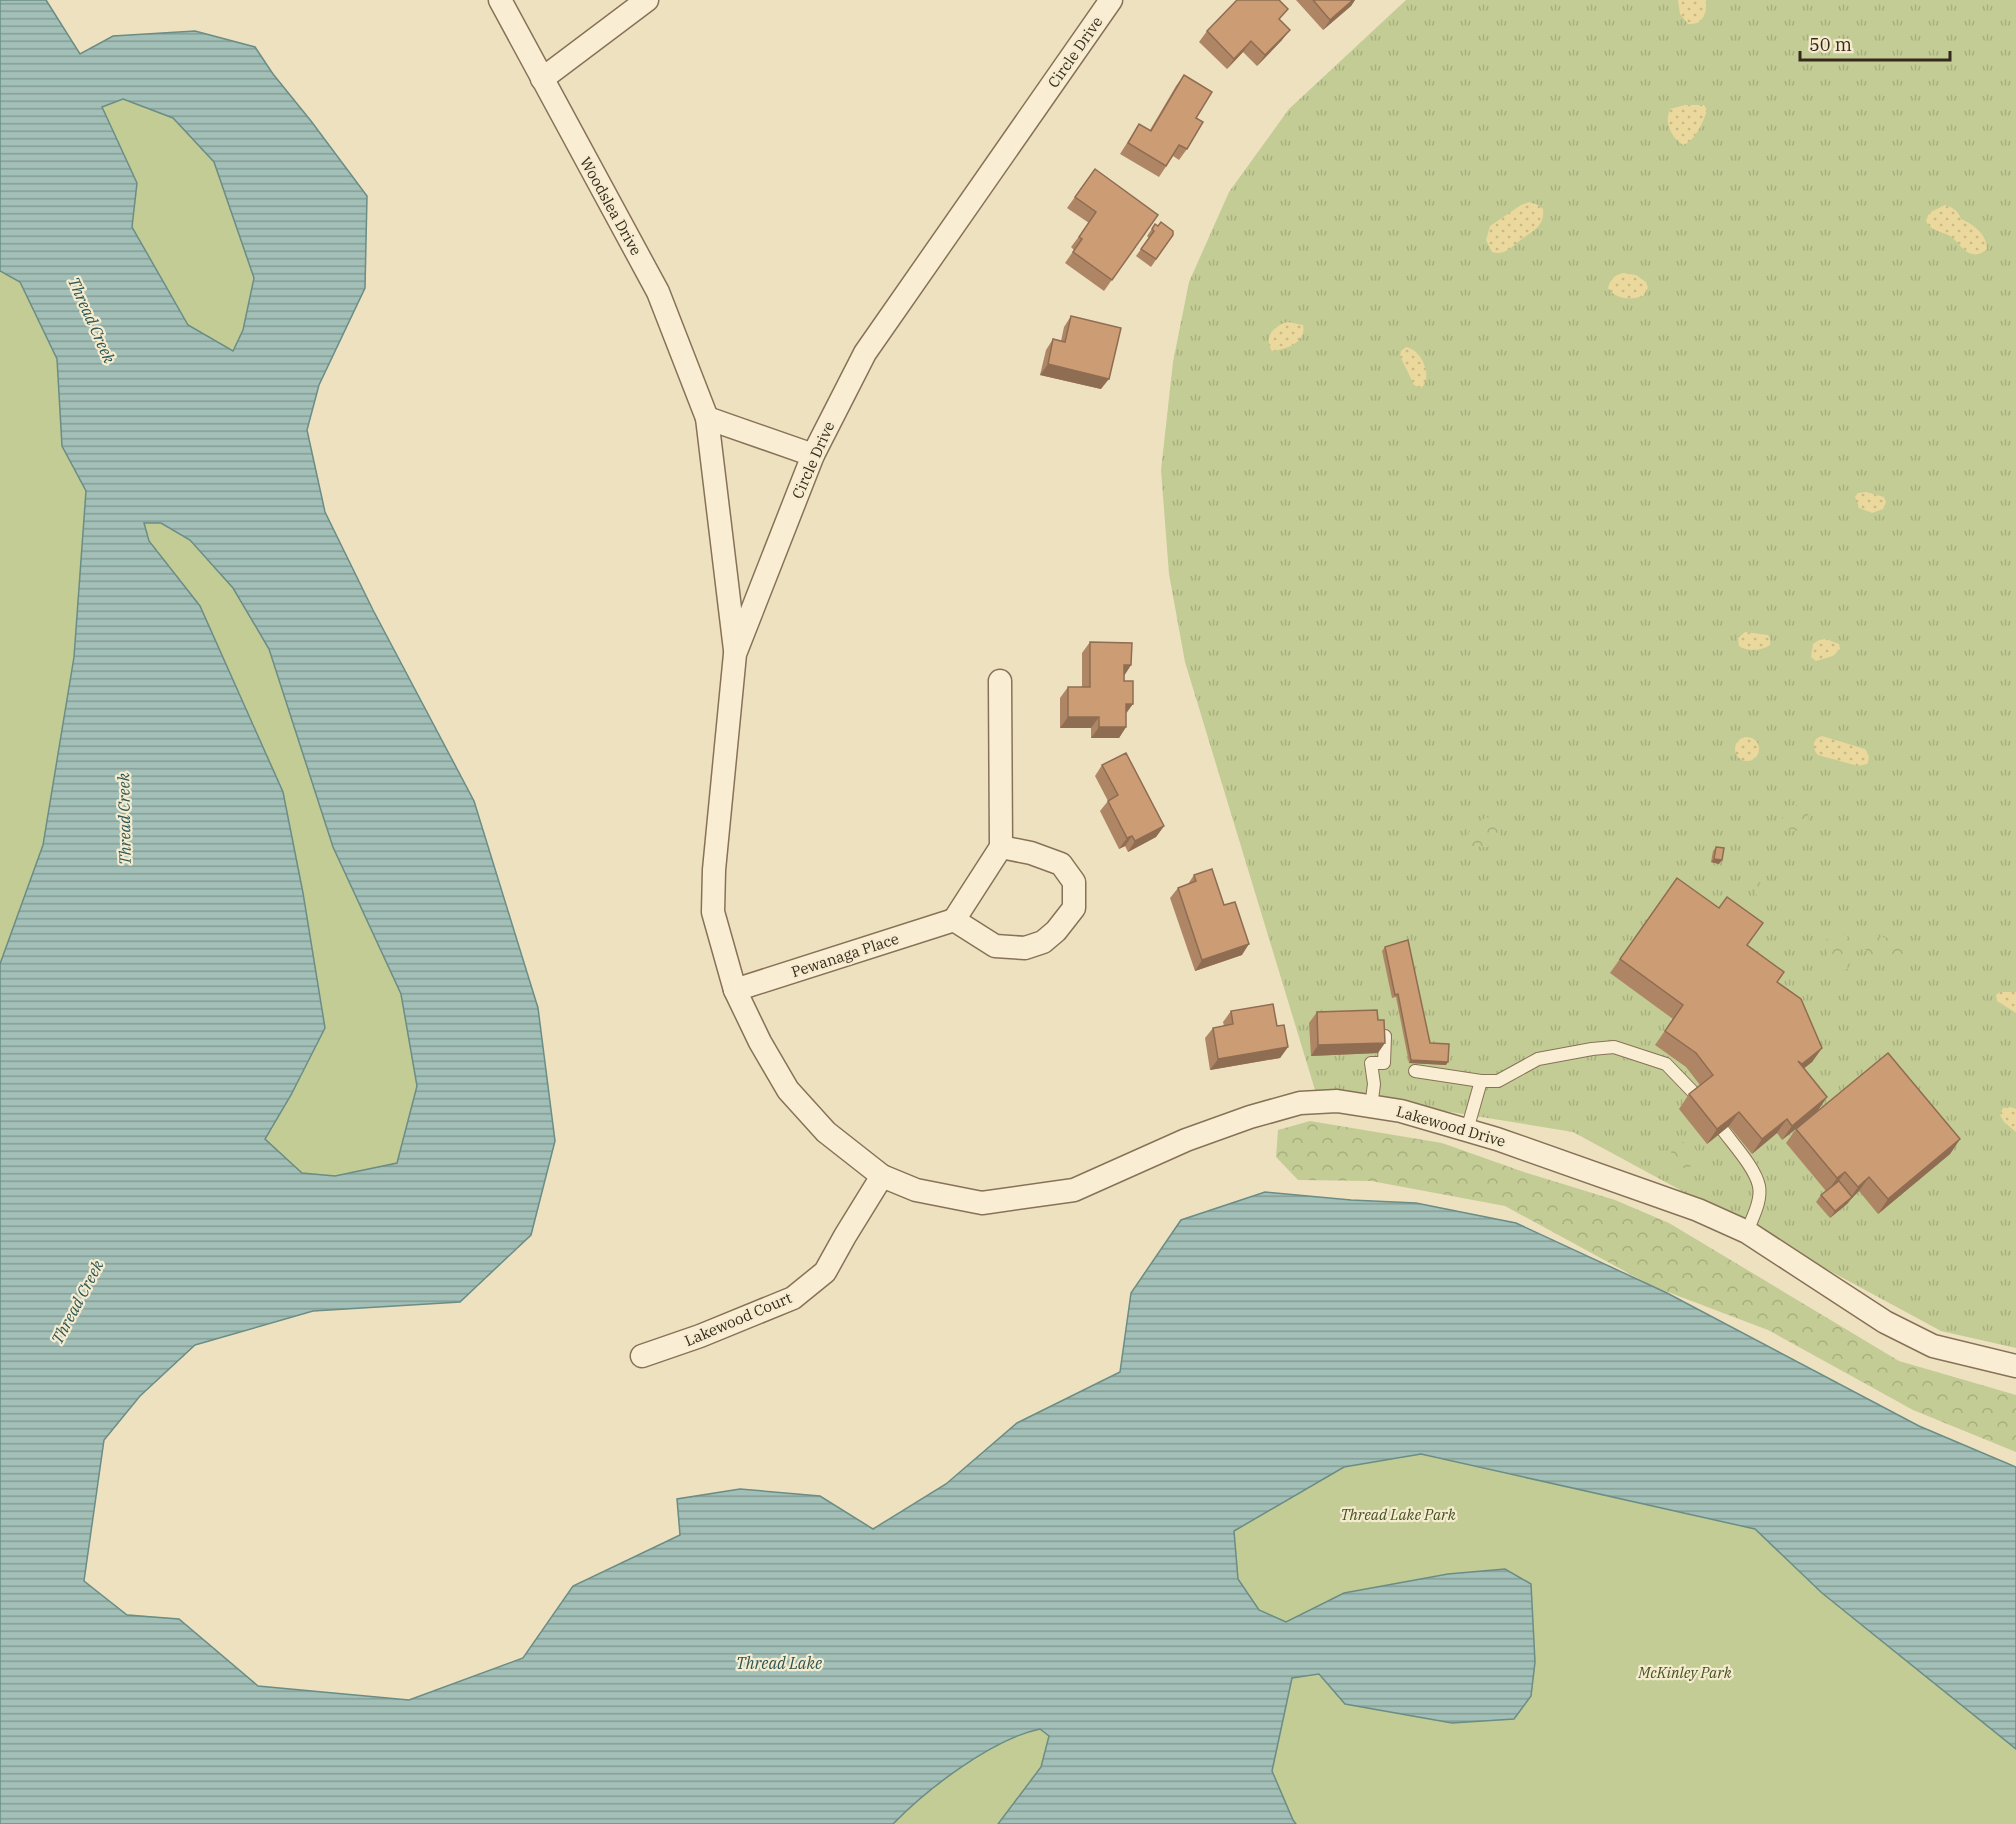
<svg xmlns="http://www.w3.org/2000/svg" width="2016" height="1824" font-family="'IBM Plex Serif',serif">
  <style>
    .grass { fill: url(#grass-tufts) }
    .forest { fill: url(#forest-crowns) }
    .sand { fill: url(#sand-dots) }
    .park { fill: #c3cc94 }
    .water { fill: url(#water-rules); stroke: #6a8d86; stroke-width: 1.5; fill-rule: evenodd }
    .lines { fill: none; stroke-linecap: round; stroke-linejoin: round }
    .service-casing { stroke: #877258; stroke-width: 14 }
    .minor-casing { stroke: #877258; stroke-width: 25 }
    .service { stroke: #f9eed3; stroke-width: 12 }
    .minor { stroke: #f9eed3; stroke-width: 22 }
    .wall { fill: #af8665 }
    .shaded-wall { fill: #8f6d52 }
    .building { fill: #cc9c75; stroke: #8f6d52; stroke-width: 1.5 }
    .labels { text-anchor: middle; dominant-baseline: central; stroke-width: 4.5; stroke-linejoin: round; paint-order: stroke }
    .street-label { font-size: 15px; fill: #36291c; stroke: #f5ebcf }
    .park-label { font-size: 15px; font-style: italic; fill: #455223; stroke: #f5ebcf }
    .water-label { font-size: 16px; font-style: italic; fill: #2b5654; stroke: #f5ebcf }
  </style>
  <defs>
    <pattern id="grass-tufts" width="24" height="20" patternUnits="userSpaceOnUse" patternTransform="scale(1.5)"><rect width="24" height="20" fill="#c3cc94"/><path d="M3 7l-1-3M5 7V3M7 7l1-3M15 17l-1-3M17 17v-4M19 17l1-3" fill="none" stroke="#a8af7f"/></pattern>
    <pattern id="forest-crowns" width="20" height="18" patternUnits="userSpaceOnUse" patternTransform="scale(1.5)"><rect width="20" height="18" fill="#c3cc94"/><path d="M2 6a3 3 0 1 1 6 0M12 15a3 3 0 1 1 6 0" fill="none" stroke="#a8af7f"/></pattern>
    <pattern id="sand-dots" width="8" height="8" patternUnits="userSpaceOnUse" patternTransform="scale(1.5)"><rect width="8" height="8" fill="#ead89c"/><path d="M2 2h.1M6 6h.1" fill="none" stroke="#c9b986" stroke-width="1.8" stroke-linecap="round"/></pattern>
    <pattern id="water-rules" width="6" height="5" patternUnits="userSpaceOnUse" patternTransform="scale(1.5)"><rect width="6" height="5" fill="#a3c0b8"/><path d="M0 2.5h6" fill="none" stroke="#869c95"/></pattern>
  </defs>
  <rect width="100%" height="100%" fill="#eee1c0"/>
  <path class="grass" d="M1406 0H2016V1348L1941 1331 1573 1132 1315 1090 1185 662 1169 574 1161 470 1173 362 1189 282 1229 192 1289 109Z"/>
  <g class="forest">
    <circle cx="1795" cy="818" r="13"/>
    <path d="M1487 817 1501 835 1489 839 1488 847 1465 846C1466 832 1475 824 1487 817Z"/>
    <path d="M1746 878 1760 882 1763 890 1761 898 1758 899 1754 887 1742 884Z"/>
    <path d="M1840 933 1850 938 1853 944 1849 968 1841 971C1829 965 1824 951 1827 938Z"/>
    <path d="M1868 935 1915 942C1920 947 1918 952 1916 958 1906 964 1877 959 1868 952 1864 949 1863 944 1862 939Z"/>
    <path d="M1310 1121 1442 1143 1527 1173 1615 1200 1669 1223 1899 1361 2016 1395V1452L1913 1410 1768 1330 1652 1286 1505 1206 1371 1181 1298 1180 1276 1157 1278 1130Z"/>
    <circle cx="1684" cy="1155" r="13"/>
  </g>
  <g class="sand">
    <path d="M1678 0H1706C1707 14 1703 25 1688 24L1680 14Z"/>
    <path d="M1685 105H1704L1707 110C1703 123 1695 141 1683 145 1671 137 1664 123 1670 109Z"/>
    <path d="M1529 202 1538 205 1543 209C1545 226 1533 231 1522 239 1511 246 1507 256 1492 252L1486 240 1490 226 1521 205Z"/>
    <path d="M1945 205C1953 207 1959 212 1961 219 1973 224 1987 234 1987 249 1982 254 1975 256 1969 253 1961 249 1957 240 1950 236 1941 231 1930 231 1926 221L1929 213Z"/>
    <path d="M1623 273 1636 275 1646 282 1648 288 1643 296C1631 300 1616 300 1608 288 1610 280 1614 275 1623 273Z"/>
    <path d="M1288 322 1303 325C1307 342 1286 350 1272 351 1263 337 1274 325 1288 322Z"/>
    <path d="M1406 347C1421 349 1434 377 1421 388L1414 385 1400 356 1401 351Z"/>
    <path d="M1866 492 1884 497 1886 502 1883 509 1872 513 1859 508 1855 497 1858 493Z"/>
    <path d="M1745 632 1768 635 1770 638V645C1761 651 1748 652 1739 646L1738 638Z"/>
    <path d="M1826 639 1839 644 1840 649 1833 656 1816 661 1811 657 1813 644 1819 640Z"/>
    <path d="M1822 736 1865 749C1869 754 1870 759 1867 764L1858 766 1818 755C1813 749 1812 744 1817 738Z"/>
    <circle cx="1747" cy="749" r="12"/>
    <path d="M2000 992H2016V1013L1997 1001 1996 995Z"/>
    <path d="M2010 1107 2016 1109V1132L2004 1122 2000 1115 2003 1108Z"/>
  </g>
  <path class="park" d="M0 0H47L80 54 113 36 195 31 255 47 273 74 311 121 367 196 365 288 319 385 307 430 325 512 373 610 474 801 538 1008 555 1141 531 1235 460 1302 313 1311 195 1345 140 1396 104 1440 83 1581 127 1614 179 1619 258 1686 409 1700 523 1658 573 1586 680 1535 677 1499 740 1489 820 1496 873 1529 946 1484 1017 1423 1120 1372 1131 1293 1181 1220 1265 1192 1351 1200 1416 1203 1516 1223 1667 1293 1919 1426 2016 1467V1824H0Z"/>
  <path class="water" d="M0 0H46L80 54 113 36 195 31 255 47 273 74 311 121 367 196 365 288 319 385 307 430 325 512 373 610 474 801 538 1008 555 1141 531 1235 460 1302 313 1311 195 1345 140 1396 104 1440 84 1581 127 1615 179 1619 258 1686 409 1700 523 1658 573 1586 680 1535 677 1499 740 1489 820 1496 873 1529 946 1484 1017 1423 1120 1372 1131 1293 1181 1220 1265 1192 1351 1200 1416 1203 1516 1223 1667 1293 1919 1426 2016 1467V1749L1822 1593 1755 1529 1421 1454 1344 1467 1234 1531 1238 1579 1259 1610 1286 1622 1344 1593 1448 1574 1505 1569 1531 1584 1535 1662 1531 1696 1514 1719 1452 1723 1345 1704 1319 1674 1292 1678 1272 1771 1293 1820 1296 1824H998L1041 1767 1049 1736 1040 1729C992 1739 927 1789 893 1824H0V964L43 845 74 657 86 491 62 446 57 359 20 282 0 271ZM123 99 173 118 214 162 254 278 243 330 233 351 188 325 132 227 137 183 102 107ZM144 523H161L190 540 233 588 269 649 333 847 401 994 417 1086 397 1163 335 1176 302 1173 265 1139 291 1095 325 1028 303 893 283 792 200 606 149 541Z"/>
  <g class="lines">
    <defs>
      <g id="service">
        <path d="M1415 1071 1481 1081"/>
        <path d="M1371 1107 1374 1084 1371 1063H1384L1385 1036"/>
        <path d="M1720 1126C1731 1142 1755 1167 1759 1186 1762 1201 1752 1218 1747 1232"/>
        <path d="M1467 1130 1481 1081H1498L1538 1059 1592 1049 1614 1047 1666 1064 1694 1093"/>
      </g>
      <g id="minor">
        <path d="M500 0 658 292 707 418 735 650"/>
        <path d="M1111 0 865 353 813 455 735 654 714 870 713 912 735 990 760 1042 788 1090 826 1132 882 1176 916 1190 982 1203 1074 1190 1186 1140 1250 1117 1300 1103 1337 1101 1401 1111 1497 1139 1698 1210 1747 1232 1885 1322 1933 1346 2016 1366"/>
        <path d="M542 79 647 0"/>
        <path d="M707 418 813 455"/>
        <path d="M954 920 1001 847 1000 681"/>
        <path d="M735 990 954 920 995 946 1025 948 1043 942 1056 931 1074 908V882L1061 864 1031 853 1001 847"/>
        <path d="M642 1356 700 1336 793 1298 825 1272 845 1236 882 1176"/>
      </g>
    </defs>
    <use href="#service" class="service-casing"/>
    <use href="#minor" class="minor-casing"/>
    <use href="#service" class="service"/>
    <use href="#minor" class="minor"/>
  </g>
  <g class="wall">
    <path d="M1296 0H1355L1351 6 1323 30Z"/>
    <path d="M1280 20 1282 40 1257 66 1243 52 1227 69 1199 42 1207 31Z"/>
    <path d="M1184 75 1196 118 1187 149 1179 160 1173 156 1159 177 1120 154 1139 124 1150 130 1176 86Z"/>
    <path d="M1095 169 1158 215 1104 291 1065 263 1074 250 1071 247 1089 223 1067 208Z"/>
    <path d="M1155 224 1173 235 1151 267 1136 256 1149 238 1147 236Z"/>
    <path d="M1071 316 1101 389 1040 375 1046 350 1053 339 1061 341 1064 327Z"/>
    <path d="M1090 642 1131 665 1124 675 1126 727 1119 738H1091V728H1060V698L1068 687H1082V653Z"/>
    <path d="M1102 765 1164 826 1156 837 1128 852 1125 846 1119 849 1100 811 1108 801 1095 776Z"/>
    <path d="M1716 847 1719 864 1711 862 1713 851Z"/>
    <path d="M1194 875 1242 955 1195 971 1170 898 1178 888 1188 884Z"/>
    <path d="M1677 878 1747 945 1777 982 1822 1048 1812 1062 1804 1068 1818 1111 1960 1139 1950 1154 1878 1214 1859 1191 1851 1199 1847 1204 1830 1218 1816 1202 1821 1195 1826 1191 1786 1143 1796 1129 1809 1118 1782 1140 1777 1133 1752 1154 1729 1126 1707 1144 1679 1109 1689 1094 1700 1085 1686 1067 1655 1045 1673 1019 1610 973Z"/>
    <path d="M1385 947 1430 1043 1446 1065 1409 1063 1396 997 1392 998 1382 951Z"/>
    <path d="M1231 1011 1277 1026 1288 1047 1280 1058 1210 1070 1205 1038 1213 1028 1224 1026 1223 1022Z"/>
    <path d="M1317 1012 1378 1053 1311 1056 1309 1023Z"/>
  </g>
  <g class="shaded-wall">
    <path d="M1353 0H1355L1351 6 1323 30 1330 20Z"/>
    <path d="M1290 30 1282 40 1257 66 1265 55Z"/>
    <path d="M1251 41 1243 52 1227 69 1234 59Z"/>
    <path d="M1048 364 1109 379 1101 389 1040 375Z"/>
    <path d="M1124 665H1131L1124 676Z"/>
    <path d="M1126 704H1133L1125 715Z"/>
    <path d="M1068 717H1099L1091 728H1060Z"/>
    <path d="M1099 727H1126L1119 738H1091Z"/>
    <path d="M1164 826 1156 837 1128 852 1135 841Z"/>
    <path d="M1132 836 1125 846 1119 849 1127 838Z"/>
    <path d="M1714 859 1722 860 1719 864 1711 862Z"/>
    <path d="M1249 944 1242 955 1195 971 1202 960Z"/>
    <path d="M1385 1043 1378 1053 1311 1056 1318 1045Z"/>
    <path d="M1288 1047 1280 1058 1210 1070 1218 1059Z"/>
    <path d="M1822 1048 1812 1062 1792 1078 1802 1064Z"/>
    <path d="M1411 1060 1448 1062 1446 1065 1409 1063Z"/>
    <path d="M1827 1097 1817 1112 1782 1140 1792 1126Z"/>
    <path d="M1739 1112 1729 1126 1707 1144 1717 1129Z"/>
    <path d="M1787 1119 1777 1133 1752 1154 1762 1139Z"/>
    <path d="M1960 1139 1950 1154 1878 1214 1888 1199Z"/>
    <path d="M1845 1172 1835 1186 1827 1192 1837 1178Z"/>
    <path d="M1869 1177 1859 1191 1851 1199 1847 1204 1830 1218 1835 1211 1849 1200 1858 1187Z"/>
  </g>
  <g class="building">
    <path d="M1237 0H1279L1288 9 1279 19 1290 30 1265 55 1251 41 1234 59 1207 31Z"/>
    <path d="M1313 0H1353L1330 20Z"/>
    <path d="M1184 75 1212 92 1196 118 1203 122 1187 149 1179 145 1166 166 1128 143 1139 124 1151 131Z"/>
    <path d="M1095 169 1158 215 1112 280 1073 252 1082 239 1079 237 1096 212 1075 197Z"/>
    <path d="M1161 222 1173 231V235L1156 259 1141 249 1154 231 1152 229 1155 224 1158 226Z"/>
    <path d="M1071 316 1121 328 1109 379 1048 364 1053 339 1065 342Z"/>
    <path d="M1090 642 1132 643 1131 665H1124V681H1133V704H1126V727H1099V717H1068V687H1090Z"/>
    <path d="M1126 753 1164 826 1135 841 1132 836 1127 838 1108 801 1118 795 1102 765Z"/>
    <path d="M1716 847 1724 848 1722 860 1714 859Z"/>
    <path d="M1212 869 1224 905 1235 902 1249 944 1202 960 1178 888 1196 881 1194 875Z"/>
    <path d="M1677 878 1719 908 1727 897 1763 923 1747 945 1784 972 1777 982 1801 999 1822 1048 1802 1064 1798 1061 1827 1097 1792 1126 1787 1119 1762 1139 1739 1112 1717 1129 1689 1094 1713 1075 1696 1053 1665 1031 1683 1005 1620 959Z"/>
    <path d="M1408 940 1430 1043 1449 1044 1448 1062 1411 1060 1398 994 1395 995 1385 947Z"/>
    <path d="M1273 1004 1277 1026 1284 1025 1288 1047 1218 1059 1213 1028 1233 1024 1231 1011Z"/>
    <path d="M1377 1010 1378 1020H1384L1385 1043 1318 1045 1317 1012Z"/>
    <path d="M1888 1053 1960 1139 1888 1199 1869 1177 1858 1187 1845 1172 1837 1178 1796 1129Z"/>
    <path d="M1839 1181 1852 1197 1835 1211 1821 1195Z"/>
  </g>
  <g class="labels">
    <g class="street-label">
      <text transform="translate(1075 52) rotate(-55)">Circle Drive</text>
      <text transform="translate(611 206) rotate(61)">Woodslea Drive</text>
      <text transform="translate(813 460) rotate(-66)">Circle Drive</text>
      <text transform="translate(845 955) rotate(-18)">Pewanaga Place</text>
      <text transform="translate(1451 1126) rotate(16)">Lakewood Drive</text>
      <text transform="translate(738 1319) rotate(-23)">Lakewood Court</text>
    </g>
    <g class="park-label">
      <text x="1398" y="1514">Thread Lake Park</text>
      <text x="1685" y="1672">McKinley Park</text>
    </g>
    <g class="water-label">
      <text transform="translate(92 320) rotate(66)">Thread Creek</text>
      <text transform="translate(124 819) rotate(-91)">Thread Creek</text>
      <text transform="translate(77 1302) rotate(-62)">Thread Creek</text>
      <text x="779" y="1663">Thread Lake</text>
    </g>
  </g>
  <path d="M1800 51v9h150v-9" fill="none" stroke="#36291c" stroke-width="3"/>
  <text x="1809" y="51" font-size="18" fill="#36291c" stroke="#f5ebcf" stroke-width="4.5" paint-order="stroke">50 m</text>
</svg>
